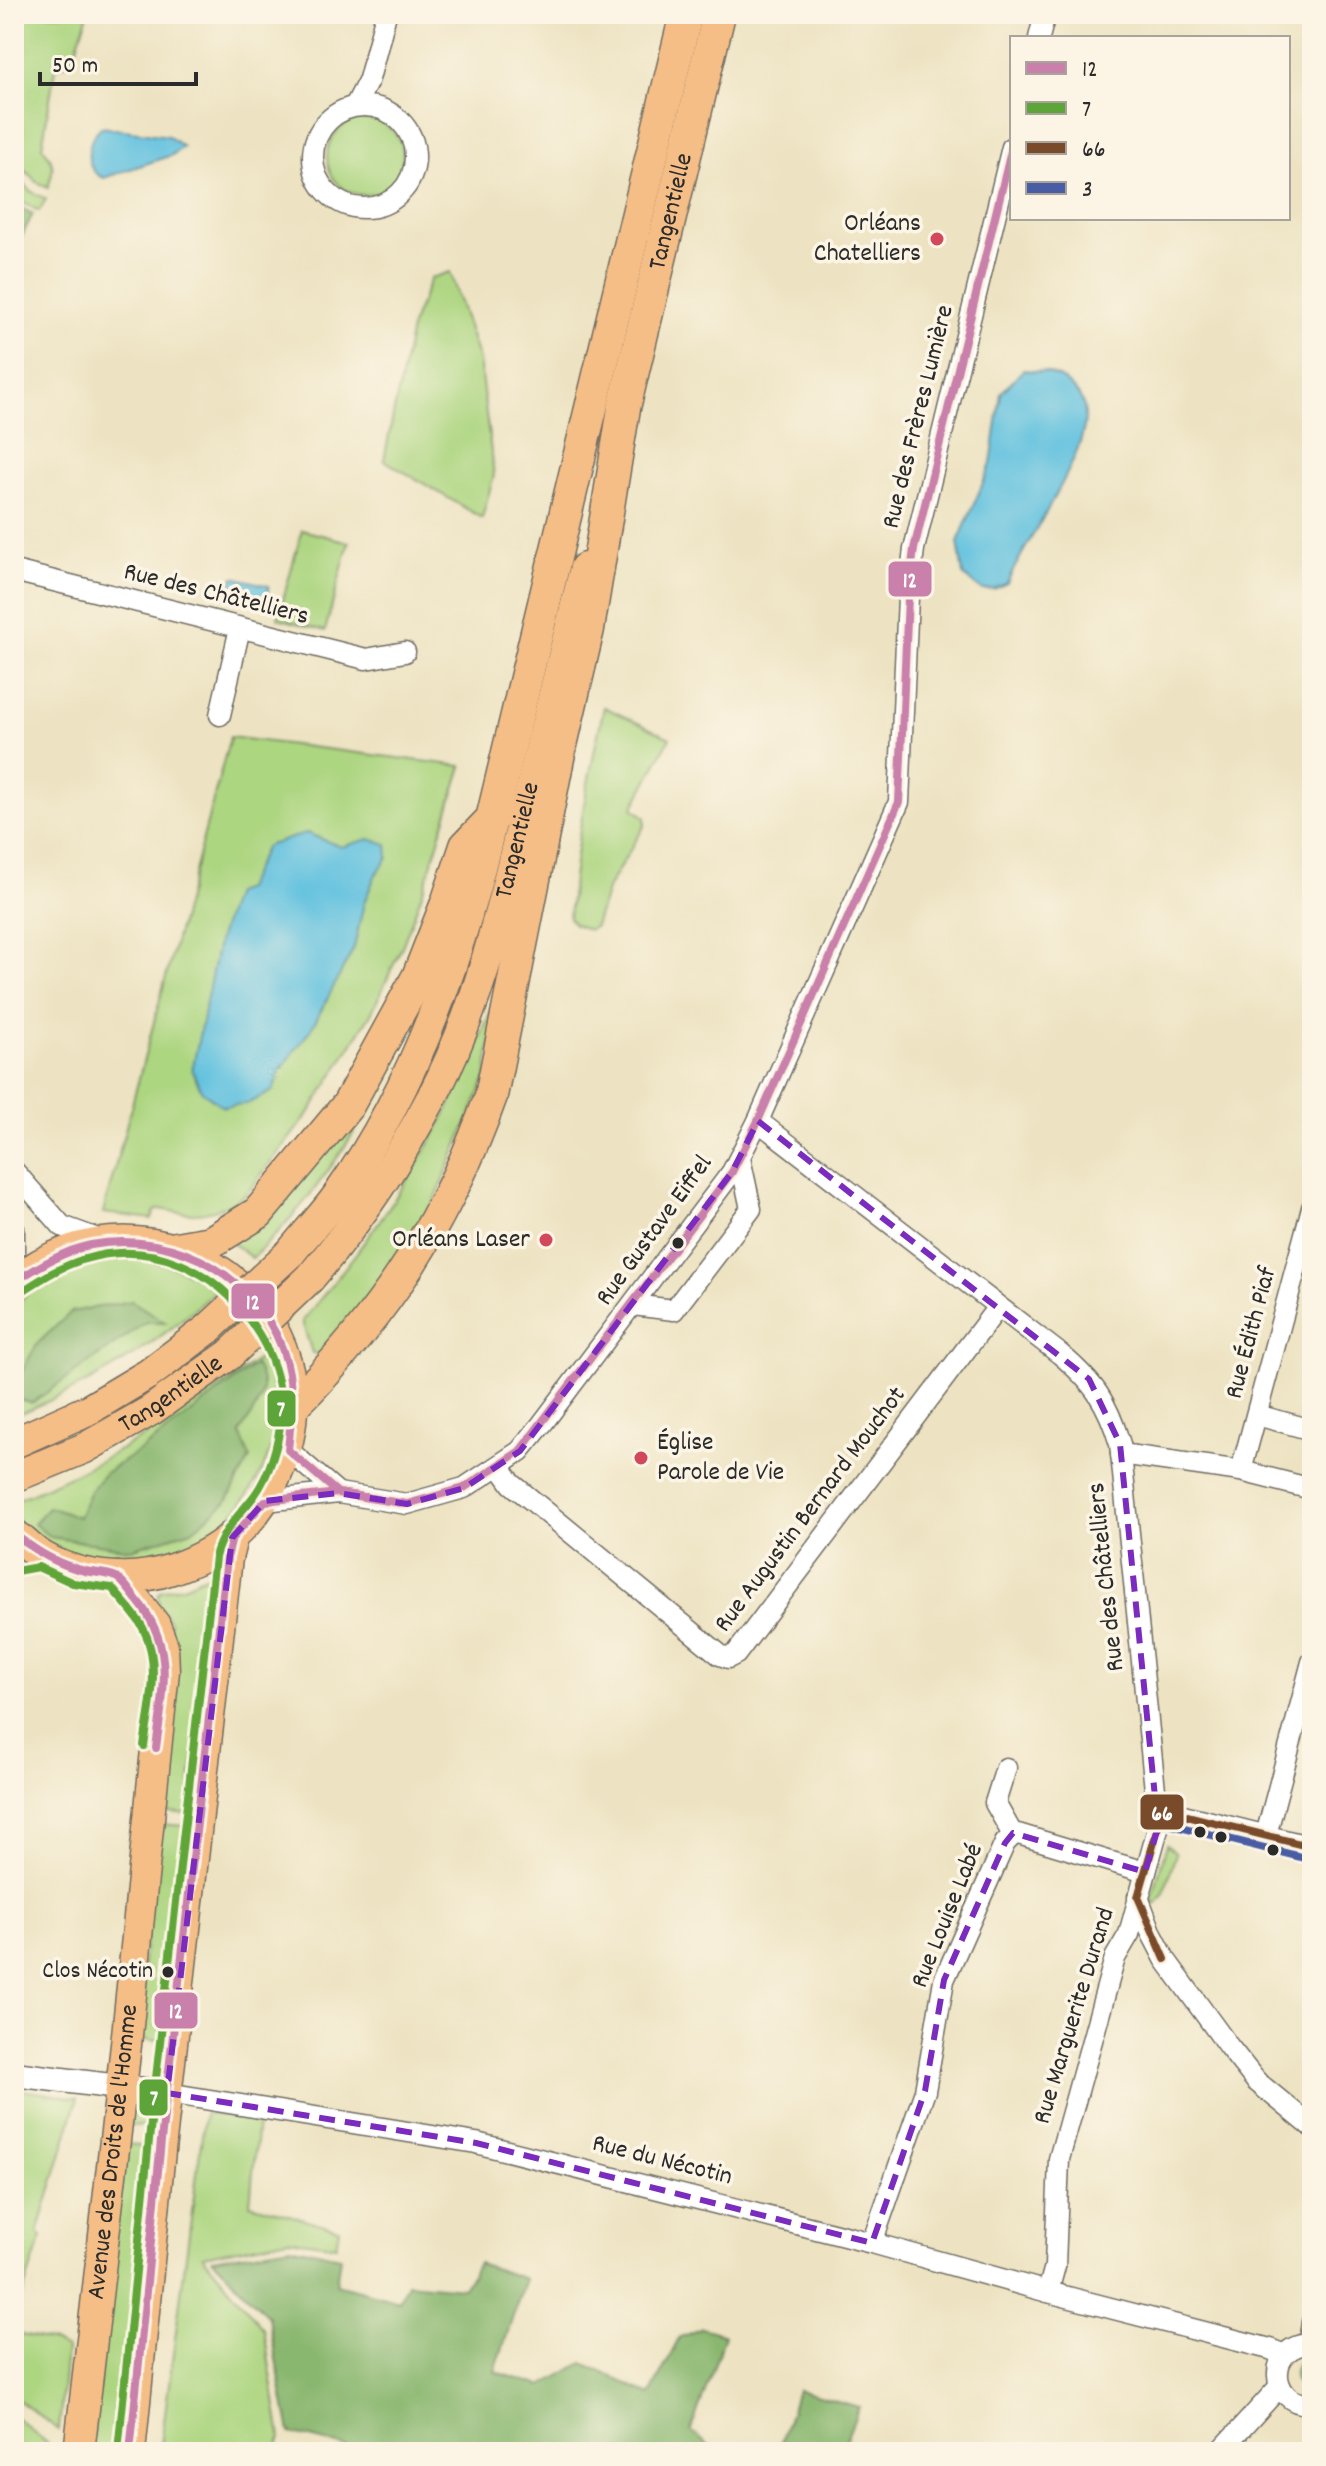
<svg xmlns="http://www.w3.org/2000/svg" width="1326" height="2466" font-family="Dekko,sans-serif">
  <style>
    .green { fill: #add681; stroke: #6c8056; stroke-width: 2 }
    .forest { fill: #8ab76f; stroke: #5a714d; stroke-width: 2 }
    .water { fill: #61c1df; stroke: #467685; stroke-width: 2 }
    .lines { fill: none; stroke-linecap: round; stroke-linejoin: round }
    .minor-casing { stroke: #6f6b60; stroke-width: 23 }
    .tertiary-casing { stroke: #6f6b60; stroke-width: 27 }
    .primary-casing { stroke: #6f6b60; stroke-width: 33 }
    .trunk-casing { stroke: #6f6b60; stroke-width: 35 }
    .minor { stroke: #fff; stroke-width: 20 }
    .tertiary { stroke: #fff; stroke-width: 24 }
    .primary { stroke: #f6be87; stroke-width: 30 }
    .trunk { stroke: #f6be87; stroke-width: 32 }
    .primary-bridge-casing { stroke: #6f6b60; stroke-width: 33; stroke-linecap: butt }
    .primary-bridge { stroke: #f6be87; stroke-width: 30 }
    .bus-1-casing { stroke: #fcf5e5; stroke-width: 14 }
    .bus-2-casing { stroke: #fcf5e5; stroke-width: 14 }
    .bus-3-casing { stroke: #fcf5e5; stroke-width: 14 }
    .bus-4-casing { stroke: #fcf5e5; stroke-width: 14 }
    .bus-1 { stroke: #c980ab; stroke-width: 8 }
    .bus-2 { stroke: #5ea539; stroke-width: 8 }
    .bus-3 { stroke: #7a4b2a; stroke-width: 8 }
    .bus-4 { stroke: #495da4; stroke-width: 8 }
    .marked { fill: none; stroke: #7b2cbf; stroke-width: 6; stroke-dasharray: 16 10; stroke-linejoin: round }
    .poi-dot { fill: #d1495b; stroke: #fcf5e5; stroke-width: 3 }
    .bus-dot { fill: #2b2b2b; stroke: #fcf5e5; stroke-width: 3 }
    .labels { text-anchor: middle; dominant-baseline: central; stroke-width: 7; stroke-linejoin: round; paint-order: stroke }
    .bus-label { font-size: 24px; fill: #2b2b2b; stroke: #fcf5e5; text-anchor: end }
    .street-label { font-size: 26px; fill: #2b2b2b; stroke: #fcf5e5 }
    .poi-label { font-size: 26px; fill: #2b2b2b; stroke: #fcf5e5; text-anchor: end }
    .line-badge { stroke: #fcf5e5; stroke-width: 3 }
    .badge-label { font-size: 22px; text-anchor: middle; font-weight: bold; fill: #fff }
  </style>
  <rect width="100%" height="100%" fill="#fcf5e5"/>
  <filter id="ink" filterUnits="userSpaceOnUse"><feTurbulence type="fractalNoise" baseFrequency=".0125" numOctaves="2"/><feDisplacementMap in="SourceGraphic" scale="16" xChannelSelector="R" yChannelSelector="G"/><feConvolveMatrix kernelMatrix="1 2 1 2 8 2 1 2 1" color-interpolation-filters="sRGB"/></filter>
  <filter id="wash" filterUnits="userSpaceOnUse"><feTurbulence type="fractalNoise" baseFrequency=".006" numOctaves="4" result="noise"/><feDisplacementMap in="SourceGraphic" scale="32" xChannelSelector="R" yChannelSelector="G"/><feGaussianBlur stdDeviation="1.8" result="paint"/><feColorMatrix in="noise" values="0 0 0 0 0 0 0 0 0 0 0 0 0 0 0 0 0 1.4 0 .05"/><feComposite in="paint" operator="in"/></filter>
  <g filter="url(#wash)">
    <rect width="100%" height="100%" fill="#ede3c2"/>
    <g class="green">
      <path d="M14 14H88L72 61 55 69 42 147C56 162 54 169 48 188L37 182 14 160Z"/>
      <circle cx="365" cy="157" r="38"/>
      <path d="M14 174 32 192 46 199 39 211 14 198Z"/>
      <path d="M450 272 479 360 494 475 482 518 384 460 412 324 431 278Z"/>
      <path d="M302 530 349 542 325 631 278 618Z"/>
      <path d="M604 707 670 738 633 808 645 817V825L608 887 595 926 589 930 574 924 569 918C575 846 588 777 604 707Z"/>
      <path d="M230 737 462 766 424 888 403 944 372 1012 310 1112 247 1193C219 1214 194 1217 161 1209L155 1211 152 1219 103 1213Z"/>
      <path d="M496 998 486 1078 422 1231 321 1355 312 1353 302 1321C352 1262 400 1196 439 1127 461 1086 478 1042 496 998Z"/>
      <path d="M417 1010C379 1100 324 1191 252 1258L233 1244Z"/>
      <path d="M127 1258C167 1262 183 1268 217 1289 153 1349 95 1383 14 1416V1306C47 1273 81 1260 127 1258Z"/>
      <path d="M265 1354C274 1385 280 1419 270 1450 233 1563 101 1598 14 1519V1501C105 1464 187 1414 265 1354Z"/>
      <path d="M209 1574 213 1577 188 1814 159 1811 170 1622 159 1605 158 1595 161 1591 186 1585Z"/>
      <path d="M158 1824 186 1826 162 2041 135 2038Z"/>
      <path d="M1167 1844 1176 1853 1164 1893 1156 1904 1153 1903 1152 1898Z"/>
      <path d="M14 2089 78 2098 38 2233 42 2236 14 2319Z"/>
      <path d="M131 2109 153 2111V2127L126 2125Z"/>
      <path d="M205 2113 258 2122 250 2204 339 2229 336 2246 288 2239 203 2256 264 2330 281 2438 275 2452H160Z"/>
      <path d="M124 2144 152 2146 120 2452H91Z"/>
      <path d="M17 2334 54 2342 66 2349 59 2430 14 2397V2343Z"/>
      <path d="M1304 2359H1312L1310 2389 1297 2384C1291 2373 1294 2365 1304 2359Z"/>
      <path d="M14 2416 56 2451V2452H14Z"/>
    </g>
    <g class="forest">
      <path d="M14 205 33 214 14 252Z"/>
      <path d="M132 1301 165 1322H146L32 1403 14 1398 19 1376 37 1344 71 1312Z"/>
      <path d="M255 1365C273 1391 254 1410 240 1433L250 1458 227 1501 192 1530 131 1549 50 1537 34 1524 48 1507 78 1517 90 1491 105 1473 144 1448Z"/>
      <path d="M291 2246 340 2257 336 2284 399 2301 407 2283 463 2288 478 2263 525 2279 495 2372 542 2386 583 2363 650 2395 680 2337 702 2328 725 2335 691 2431 716 2452H365L290 2433 268 2317 212 2259Z"/>
      <path d="M797 2390 859 2407 841 2452H761L781 2442Z"/>
    </g>
    <g class="water">
      <path d="M101 127 168 136 183 147 172 155 104 178C82 169 86 140 101 127Z"/>
      <path d="M1023 370C1031 371 1040 371 1048 373 1066 378 1086 397 1085 416 1085 460 1026 540 1007 583L994 589 982 590 963 575 958 542 991 464 1001 393Z"/>
      <path d="M234 577 269 586 265 604 229 594Z"/>
      <path d="M307 833 341 847 369 839 387 844 388 858 375 876 364 903 354 948 313 1026 280 1071 273 1091 249 1103 223 1107 202 1091 192 1071 219 938 234 893 245 889 266 846Z"/>
    </g>
  </g>
  <g filter="url(#ink)">
    <g class="lines">
      <defs>
        <g id="minor">
          <path d="M1039 38 1045 14"/>
          <circle cx="364" cy="157" r="51"/>
          <path d="M355 106 369 79 386 14"/>
          <path d="M14 571 366 659 405 652"/>
          <path d="M220 715 240 628"/>
          <path d="M758 1121 1060 1354C1094 1383 1107 1401 1120 1444L1156 1800 1158 1807 1163 1810"/>
          <path d="M14 1171 62 1226 103 1241"/>
          <path d="M14 1229V1258"/>
          <path d="M633 1305 674 1310 751 1209 740 1158"/>
          <path d="M1257 1415 1312 1430"/>
          <path d="M288 1450 338 1493"/>
          <path d="M1121 1454 1241 1471 1312 1489"/>
          <path d="M500 1467 512 1484 720 1655 728 1658 736 1654 998 1307"/>
          <path d="M1241 1471 1312 1208"/>
          <path d="M265 1501 338 1493 407 1504 464 1488 520 1451 542 1424 732 1172 758 1121 899 802 908 597 914 549 1012 147"/>
          <path d="M1006 1768 995 1803 1013 1835"/>
          <path d="M1163 1810 1312 1847"/>
          <path d="M1266 1835 1312 1662"/>
          <path d="M1138 1897 1152 1934 1165 1959 1229 2047 1256 2081 1312 2127"/>
          <path d="M167 2093 476 2143 872 2243 1048 2292 1270 2349 1284 2355"/>
          <path d="M872 2243 925 2091 944 1980 1005 1843 1013 1835 1018 1834 1145 1872"/>
          <path d="M1048 2292 1055 2266 1059 2159 1115 1958 1129 1934 1163 1810"/>
          <path d="M1309 2344 1312 2321"/>
          <path d="M1312 2344C1266 2343 1267 2406 1312 2404"/>
          <path d="M1220 2452 1280 2386"/>
        </g>
        <path id="tertiary" d="M14 2074 167 2093"/>
        <g id="primary">
          <path d="M291 1252C306 1233 324 1215 338 1195 419 1080 460 955 492 819"/>
          <path id="s1" d="M310 1278C358 1222 398 1162 432 1097 477 1012 500 915 523 821 543 737 564 653 585 568"/>
          <path d="M14 1282C155 1169 349 1312 276 1476 256 1523 220 1553 172 1569 130 1584 74 1578 37 1553 29 1547 22 1540 14 1534"/>
          <path d="M14 1443 90 1409 150 1373 208 1329"/>
          <path id="s2" d="M14 1477 85 1448 150 1411 229 1355"/>
          <path id="s3" d="M79 2452 126 2045 164 1671 163 1646 155 1625 118 1577"/>
          <path d="M130 2452 161 2141 227 1558 232 1538"/>
        </g>
        <g id="trunk">
          <path d="M176 1248 211 1242 258 1213 348 1105 418 977 447 903 466 846 492 819 686 14"/>
          <path id="s4" d="M293 1406C385 1314 447 1220 491 1096L558 758 588 629 624 408 719 14"/>
        </g>
      </defs>
      <use href="#minor" class="minor-casing"/>
      <use href="#tertiary" class="tertiary-casing"/>
      <use href="#primary" class="primary-casing"/>
      <use href="#trunk" class="trunk-casing"/>
      <use href="#minor" class="minor"/>
      <use href="#tertiary" class="tertiary"/>
      <use href="#primary" class="primary"/>
      <use href="#trunk" class="trunk"/>
      <defs>
        <g id="primary-bridge">
          <path d="M208 1329 291 1252"/>
          <path d="M229 1355 310 1278"/>
        </g>
      </defs>
      <use href="#primary-bridge" class="primary-bridge-casing"/>
      <use href="#primary-bridge" class="primary-bridge"/>
      <defs>
        <g id="bus-1">
          <path d="M14 1282C38 1267 63 1251 91 1245 176 1229 265 1279 287 1364 294 1392 291 1422 288 1450L338 1493 378 1499"/>
          <path d="M14 1534C36 1551 58 1565 85 1571 95 1573 107 1573 116 1577 123 1580 131 1593 137 1600 176 1647 163 1692 156 1748"/>
          <path d="M130 2452 161 2141 227 1558 232 1538 265 1501 338 1493 407 1504 464 1488 520 1451 732 1172 758 1121 899 802 908 597 914 549 1012 147"/>
        </g>
        <g id="bus-2">
          <path d="M21 1292C41 1279 61 1266 85 1259 151 1239 217 1270 253 1325 271 1351 283 1384 281 1416 279 1443 270 1474 254 1496 238 1517 222 1530 215 1557L149 2140 118 2451"/>
          <path d="M16 1571 38 1567 73 1583 112 1588C122 1601 135 1613 143 1628 162 1664 149 1709 144 1746"/>
        </g>
        <path id="bus-3" d="M1165 1959 1138 1897 1163 1810 1312 1847"/>
        <path id="bus-4" d="M1160 1822 1309 1859"/>
      </defs>
      <use href="#bus-1" class="bus-1-casing"/>
      <use href="#bus-2" class="bus-2-casing"/>
      <use href="#bus-3" class="bus-3-casing"/>
      <use href="#bus-4" class="bus-4-casing"/>
      <use href="#bus-1" class="bus-1"/>
      <use href="#bus-2" class="bus-2"/>
      <use href="#bus-3" class="bus-3"/>
      <use href="#bus-4" class="bus-4"/>
    </g>
  </g>
  <path class="marked" d="M758 1121 1089 1379 1120 1444 1156 1807 1163 1810 1145 1872 1013 1833 1005 1843 944 1980 925 2091 872 2243 476 2143 167 2093 232 1538 265 1501 338 1493 407 1504 464 1488 520 1451 732 1172Z"/>
  <g class="poi-dot">
    <circle cx="937" cy="239" r="8"/>
    <circle cx="546" cy="1240" r="8"/>
    <circle cx="641" cy="1458" r="8"/>
  </g>
  <g class="bus-dot">
    <circle cx="678" cy="1243" r="7"/>
    <circle cx="1200" cy="1832" r="7"/>
    <circle cx="1221" cy="1837" r="7"/>
    <circle cx="1273" cy="1850" r="7"/>
    <circle cx="168" cy="1972" r="7"/>
  </g>
  <g class="labels">
    <g class="bus-label">
      <text x="153" y="1972">Clos Nécotin</text>
    </g>
    <g class="street-label">
      <text stroke="none"><textPath href="#s4" startOffset="1274">Tangentielle</textPath></text>
      <text transform="translate(919 417) rotate(-76)">Rue des Frères Lumière</text>
      <text transform="translate(216 595) rotate(14)">Rue des Châtelliers</text>
      <text stroke="none"><textPath href="#s1" startOffset="490">Tangentielle</textPath></text>
      <text transform="translate(655 1231) rotate(-54)">Rue Gustave Eiffel</text>
      <text transform="translate(1252 1333) rotate(-75)">Rue Édith Piaf</text>
      <text stroke="none"><textPath href="#s2" startOffset="178">Tangentielle</textPath></text>
      <text transform="translate(811 1510) rotate(-53)">Rue Augustin Bernard Mouchot</text>
      <text transform="translate(1107 1577) rotate(-96)">Rue des Châtelliers</text>
      <text transform="translate(948 1916) rotate(-68)">Rue Louise Labé</text>
      <text transform="translate(1075 2016) rotate(-73)">Rue Marguerite Durand</text>
      <text stroke="none"><textPath href="#s3" startOffset="302">Avenue des Droits de l'Homme</textPath></text>
      <text transform="translate(662 2161) rotate(14)">Rue du Nécotin</text>
    </g>
    <g class="poi-label">
      <text x="921" y="224">Orléans<tspan x="921" dy="30">Chatelliers</tspan></text>
      <text x="530" y="1240">Orléans Laser</text>
      <text x="657" y="1443" text-anchor="start">Église<tspan x="657" dy="30">Parole de Vie</tspan></text>
    </g>
  </g>
  <g class="line-badge">
    <rect x="887" y="560" width="46" height="38" rx="8" fill="#c980ab"/>
    <rect x="230" y="1282" width="46" height="38" rx="8" fill="#c980ab"/>
    <rect x="266" y="1389" width="31" height="39" rx="8" fill="#5ea539"/>
    <rect x="1139" y="1793" width="46" height="38" rx="8" fill="#7a4b2a"/>
    <rect x="153" y="1991" width="46" height="39" rx="8" fill="#c980ab"/>
    <rect x="138" y="2078" width="31" height="39" rx="8" fill="#5ea539"/>
  </g>
  <g class="badge-label">
    <text x="910" y="587">12</text>
    <text x="253" y="1309">12</text>
    <text x="281" y="1416">7</text>
    <text x="1162" y="1820">66</text>
    <text x="176" y="2018">12</text>
    <text x="154" y="2105">7</text>
  </g>
  <rect width="1326" height="2466" fill="none" stroke="#fcf5e5" stroke-width="48"/>
  <rect x="1010" y="36" width="280" height="184" fill="#fcf5e5" stroke="#a8a49b" stroke-width="2"/>
  <rect x="1026" y="62" width="40" height="12" fill="#c980ab" stroke="#a8a49b" stroke-width="2"/>
  <text x="1082" y="76" font-size="24" fill="#2b2b2b">12</text>
  <rect x="1026" y="102" width="40" height="12" fill="#5ea539" stroke="#a8a49b" stroke-width="2"/>
  <text x="1082" y="116" font-size="24" fill="#2b2b2b">7</text>
  <rect x="1026" y="142" width="40" height="12" fill="#7a4b2a" stroke="#a8a49b" stroke-width="2"/>
  <text x="1082" y="156" font-size="24" fill="#2b2b2b">66</text>
  <rect x="1026" y="182" width="40" height="12" fill="#495da4" stroke="#a8a49b" stroke-width="2"/>
  <text x="1082" y="196" font-size="24" fill="#2b2b2b">3</text>
  <path d="M40 72v12h156v-12" fill="none" stroke="#2b2b2b" stroke-width="4"/>
  <text x="52" y="72" font-size="24" fill="#2b2b2b" stroke="#fcf5e5" stroke-width="6" paint-order="stroke">50 m</text>
</svg>
